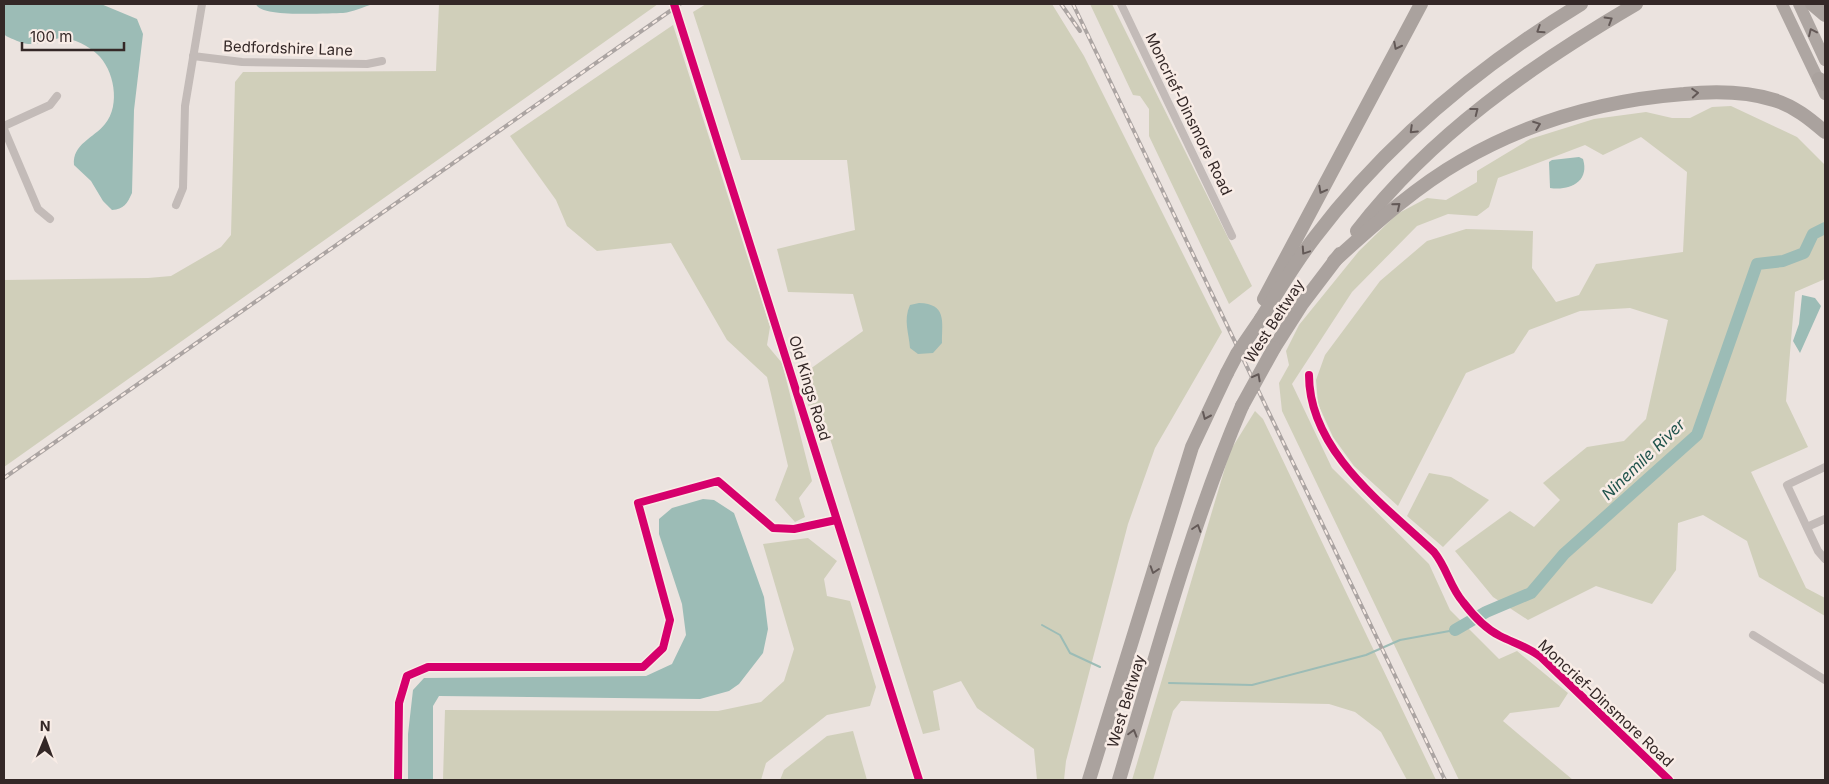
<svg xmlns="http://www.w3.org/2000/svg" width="1829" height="784" font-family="Inter,sans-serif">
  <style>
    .green { fill: #d0cfba }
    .water { fill: #9cbcb6 }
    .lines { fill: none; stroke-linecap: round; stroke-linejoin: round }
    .stream { stroke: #9cbcb6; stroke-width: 2 }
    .river { stroke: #9cbcb6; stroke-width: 12 }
    .minor { stroke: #c3bbb8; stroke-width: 8 }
    .tertiary { stroke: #c3bbb8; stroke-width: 10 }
    .trunk { stroke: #aea6a2; stroke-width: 12 }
    .motorway { stroke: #aaa29e; stroke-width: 14 }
    .rail-casing { stroke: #aba4a2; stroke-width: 4 }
    .rail { stroke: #f8ece6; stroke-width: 2; stroke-dasharray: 5.5; stroke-linecap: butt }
    .motorway-bridge { stroke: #aaa29e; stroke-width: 14 }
    .cycleway-casing { stroke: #f8ece6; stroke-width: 11 }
    .cycleway { stroke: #d6006c; stroke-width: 8 }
    .oneway { stroke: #635957 }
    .oneway2 { stroke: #655a58 }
    .labels { text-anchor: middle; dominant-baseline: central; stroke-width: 5; stroke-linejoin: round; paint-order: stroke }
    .street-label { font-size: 15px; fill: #342827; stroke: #f8ece6 }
    .water-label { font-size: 16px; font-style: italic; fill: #1f534c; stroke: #f8ece6 }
  </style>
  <rect width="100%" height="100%" fill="#ebe3df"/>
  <g class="green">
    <path d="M439 4H658L4 467V280L148 278 171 276 221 247 231 235 235 82 243 72 436 71Z"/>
    <path d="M706 4H1052L1084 56 1222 332 1155 448 1128 524 1066 761 1064 780H1037L1034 749 977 708 961 681 933 691 940 730 923 734 827 429 817 432 799 377 863 331 853 294 788 292 777 249 855 230 847 160H741L693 12Z"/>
    <path d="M1090 4H1112L1252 286 1229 304 1149 136V109L1140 96 1133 95Z"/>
    <path d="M673 25 770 327 767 345 782 363 812 481 799 498 805 517 795 522 775 500 788 466 767 377 727 340 671 243 597 251 567 226 556 200 510 136Z"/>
    <path d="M1731 106 1797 137 1825 165V279L1795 292 1786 401 1808 447 1751 472 1806 588 1825 598V616L1759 577 1747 541 1703 515 1678 523 1676 570 1652 604 1596 586 1528 620 1493 597 1455 551 1510 511 1534 527 1560 500 1543 483 1587 447 1624 441 1646 419 1668 320 1630 308 1580 311 1529 330 1514 353 1466 373 1398 506 1354 466 1333 437 1318 404 1316 380 1325 355 1380 281 1427 241 1466 229 1533 231 1532 268 1556 302 1579 295 1596 264 1683 252 1687 172 1641 137 1603 155 1585 145 1498 178 1489 207 1477 216 1448 214 1417 226 1352 292 1292 384 1332 468 1429 564 1450 610 1499 659 1517 651 1568 693 1559 707 1510 713 1503 721 1573 780H1459L1282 411 1279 383 1289 365 1286 351 1299 325 1359 251 1397 214 1427 198 1446 200 1477 182V171L1530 139 1594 119 1646 112 1672 118H1690L1712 107Z"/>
    <path d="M1255 411 1263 419 1436 780H1407L1381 732 1355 712 1329 704 1181 701 1173 711 1153 780H1132L1230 451Z"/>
    <path d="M1429 473 1451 477 1489 500 1443 547 1407 516Z"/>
    <path d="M808 538 837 561 824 579 827 596 850 601 876 687 870 706 827 715 766 763 761 780H443L445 710 718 711 761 702 784 681 794 649 763 544Z"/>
    <path d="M853 731 867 780H780L784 770 827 736Z"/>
  </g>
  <g class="water">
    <path d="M4 4H101L137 19 143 34 134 110 132 193C127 204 124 209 112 210L103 201 91 181 74 165C72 144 94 138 105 124 121 105 114 69 97 54 89 46 73 38 62 38 50 39 39 45 28 44 20 43 13 39 6 36L4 34Z"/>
    <path d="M256 4H373C363 7 353 12 343 13 328 13 260 18 256 4Z"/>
    <path d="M1579 157 1583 159C1590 182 1569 191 1550 188L1549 162 1552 160Z"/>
    <path d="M1802 295 1815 298 1821 306 1800 353 1793 341 1799 324Z"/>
    <path d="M919 303C947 304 942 321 942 343L933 353 918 354 910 348C909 333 903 320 910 305Z"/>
    <path d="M703 499 714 500 734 513 764 597 768 629 763 653 739 684 729 691 700 699 439 696 433 706V780H408V734L413 690 424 678 646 676 672 664 686 635 682 604 659 534V519L672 508Z"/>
  </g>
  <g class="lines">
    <g class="stream">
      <path d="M1042 625 1060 635 1070 653 1100 667"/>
      <path d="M1169 683 1252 685 1366 655 1400 640 1455 630"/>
    </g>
    <path class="river" d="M1455 630 1486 612 1531 593 1564 554 1697 435 1757 264 1783 261 1804 253 1813 234 1825 228"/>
    <g class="minor">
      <path d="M1121 4 1232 236"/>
      <path d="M193 56 242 62 367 64 382 61"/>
      <path d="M4 126 50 105 57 96"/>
      <path d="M4 129 38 209 50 219"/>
      <path d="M176 205 183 188 185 106 202 4"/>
      <path d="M1309 375C1309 451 1384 505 1434 552 1447 568 1450 587 1463 602 1472 614 1486 629 1500 636 1514 643 1528 647 1541 657L1669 780"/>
      <path d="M1825 467 1787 485 1818 551 1825 559"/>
      <path d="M1807 527 1825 519"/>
      <path d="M1753 635 1825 680"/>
      <path d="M398 780 399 703 407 676 428 667H643L663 648 670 620 638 503 718 481 773 528 794 529 836 520"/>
    </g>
    <path class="tertiary" d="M674 4 919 780"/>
    <g class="trunk">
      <path d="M1782 4 1825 94"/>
      <path d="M1799 4 1825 60"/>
    </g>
    <g class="motorway">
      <path d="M1812 4 1825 15"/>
      <path d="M1819 79 1825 84"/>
      <path d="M1357 231C1432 134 1532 65 1636 4"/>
      <path d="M1334 261C1374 225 1414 188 1461 161 1530 121 1605 100 1684 94 1714 91 1745 91 1774 100 1794 106 1810 119 1825 132"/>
      <path d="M1264 299 1421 4"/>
      <path d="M1261 319C1278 291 1295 263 1315 237 1388 141 1479 66 1581 4"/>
      <path d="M1274 348 1302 304 1340 254"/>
      <path d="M1089 780 1192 447 1227 373"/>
      <path d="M1119 780C1156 656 1191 525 1242 406"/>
    </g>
    <defs>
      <g id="rail">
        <path d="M1061 4 1080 31"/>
        <path d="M1073 4 1445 780"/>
        <path d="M4 478 680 4"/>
      </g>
    </defs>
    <use href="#rail" class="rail-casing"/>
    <use href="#rail" class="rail"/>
    <g class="motorway-bridge">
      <path d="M1227 373 1237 354 1261 319"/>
      <path d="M1242 406 1274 348"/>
    </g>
    <defs>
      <g id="cycleway">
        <path d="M674 4 919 780"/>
        <path d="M1309 375C1309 451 1384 505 1434 552 1447 568 1450 587 1463 602 1472 614 1486 629 1500 636 1514 643 1528 647 1541 657L1669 780"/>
        <path d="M398 780 399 703 407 676 428 667H643L663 648 670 620 638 503 718 481 773 528 794 529 836 520"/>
      </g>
    </defs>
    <use href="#cycleway" class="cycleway-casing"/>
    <use href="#cycleway" class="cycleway"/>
  </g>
  <defs><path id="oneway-chevron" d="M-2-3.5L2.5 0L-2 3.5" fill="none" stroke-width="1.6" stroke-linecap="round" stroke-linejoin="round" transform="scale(1.25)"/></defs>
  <g class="oneway">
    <use href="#oneway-chevron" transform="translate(1609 20) rotate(-31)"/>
    <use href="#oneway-chevron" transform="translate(1540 30) rotate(147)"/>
    <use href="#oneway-chevron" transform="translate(1397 46) rotate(117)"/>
    <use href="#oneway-chevron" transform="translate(1695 93) rotate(-4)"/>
    <use href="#oneway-chevron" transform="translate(1475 111) rotate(-38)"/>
    <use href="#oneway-chevron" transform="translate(1537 125) rotate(-21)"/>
    <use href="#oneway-chevron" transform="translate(1413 130) rotate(136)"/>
    <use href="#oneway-chevron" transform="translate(1322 190) rotate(118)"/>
    <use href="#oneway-chevron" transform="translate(1397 206) rotate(-39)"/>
    <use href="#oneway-chevron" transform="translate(1305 251) rotate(124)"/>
    <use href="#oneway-chevron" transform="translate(1257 377) rotate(-62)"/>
    <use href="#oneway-chevron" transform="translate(1206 416) rotate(114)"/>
    <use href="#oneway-chevron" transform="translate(1197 528) rotate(-72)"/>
    <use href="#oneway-chevron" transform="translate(1154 570) rotate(108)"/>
    <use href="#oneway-chevron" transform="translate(1133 733) rotate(-74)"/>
  </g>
  <use class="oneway2" href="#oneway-chevron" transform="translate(1812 32) rotate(-115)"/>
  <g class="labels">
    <g class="street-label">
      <text transform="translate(288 48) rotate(2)">Bedfordshire Lane</text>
      <text transform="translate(1189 114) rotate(64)">Moncrief-Dinsmore Road</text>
      <text transform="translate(1274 321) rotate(-57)">West Beltway</text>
      <text transform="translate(810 388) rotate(73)">Old Kings Road</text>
      <text transform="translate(1126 701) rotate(-73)">West Beltway</text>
      <text transform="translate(1606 703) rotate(43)">Moncrief-Dinsmore Road</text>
    </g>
    <g class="water-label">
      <text transform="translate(1643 459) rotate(-44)">Ninemile River</text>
    </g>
  </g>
  <rect width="1829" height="784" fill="none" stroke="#342827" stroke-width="10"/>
  <g transform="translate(45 739) rotate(1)" stroke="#f8ece6" stroke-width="4" paint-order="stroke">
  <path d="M0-4L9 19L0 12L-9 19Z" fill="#342827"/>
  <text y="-8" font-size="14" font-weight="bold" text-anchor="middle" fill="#342827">N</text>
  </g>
  <path d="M22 42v8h102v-8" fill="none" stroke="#342827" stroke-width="2.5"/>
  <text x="30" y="42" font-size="15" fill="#342827" stroke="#f8ece6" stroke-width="4" paint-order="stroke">100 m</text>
</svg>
